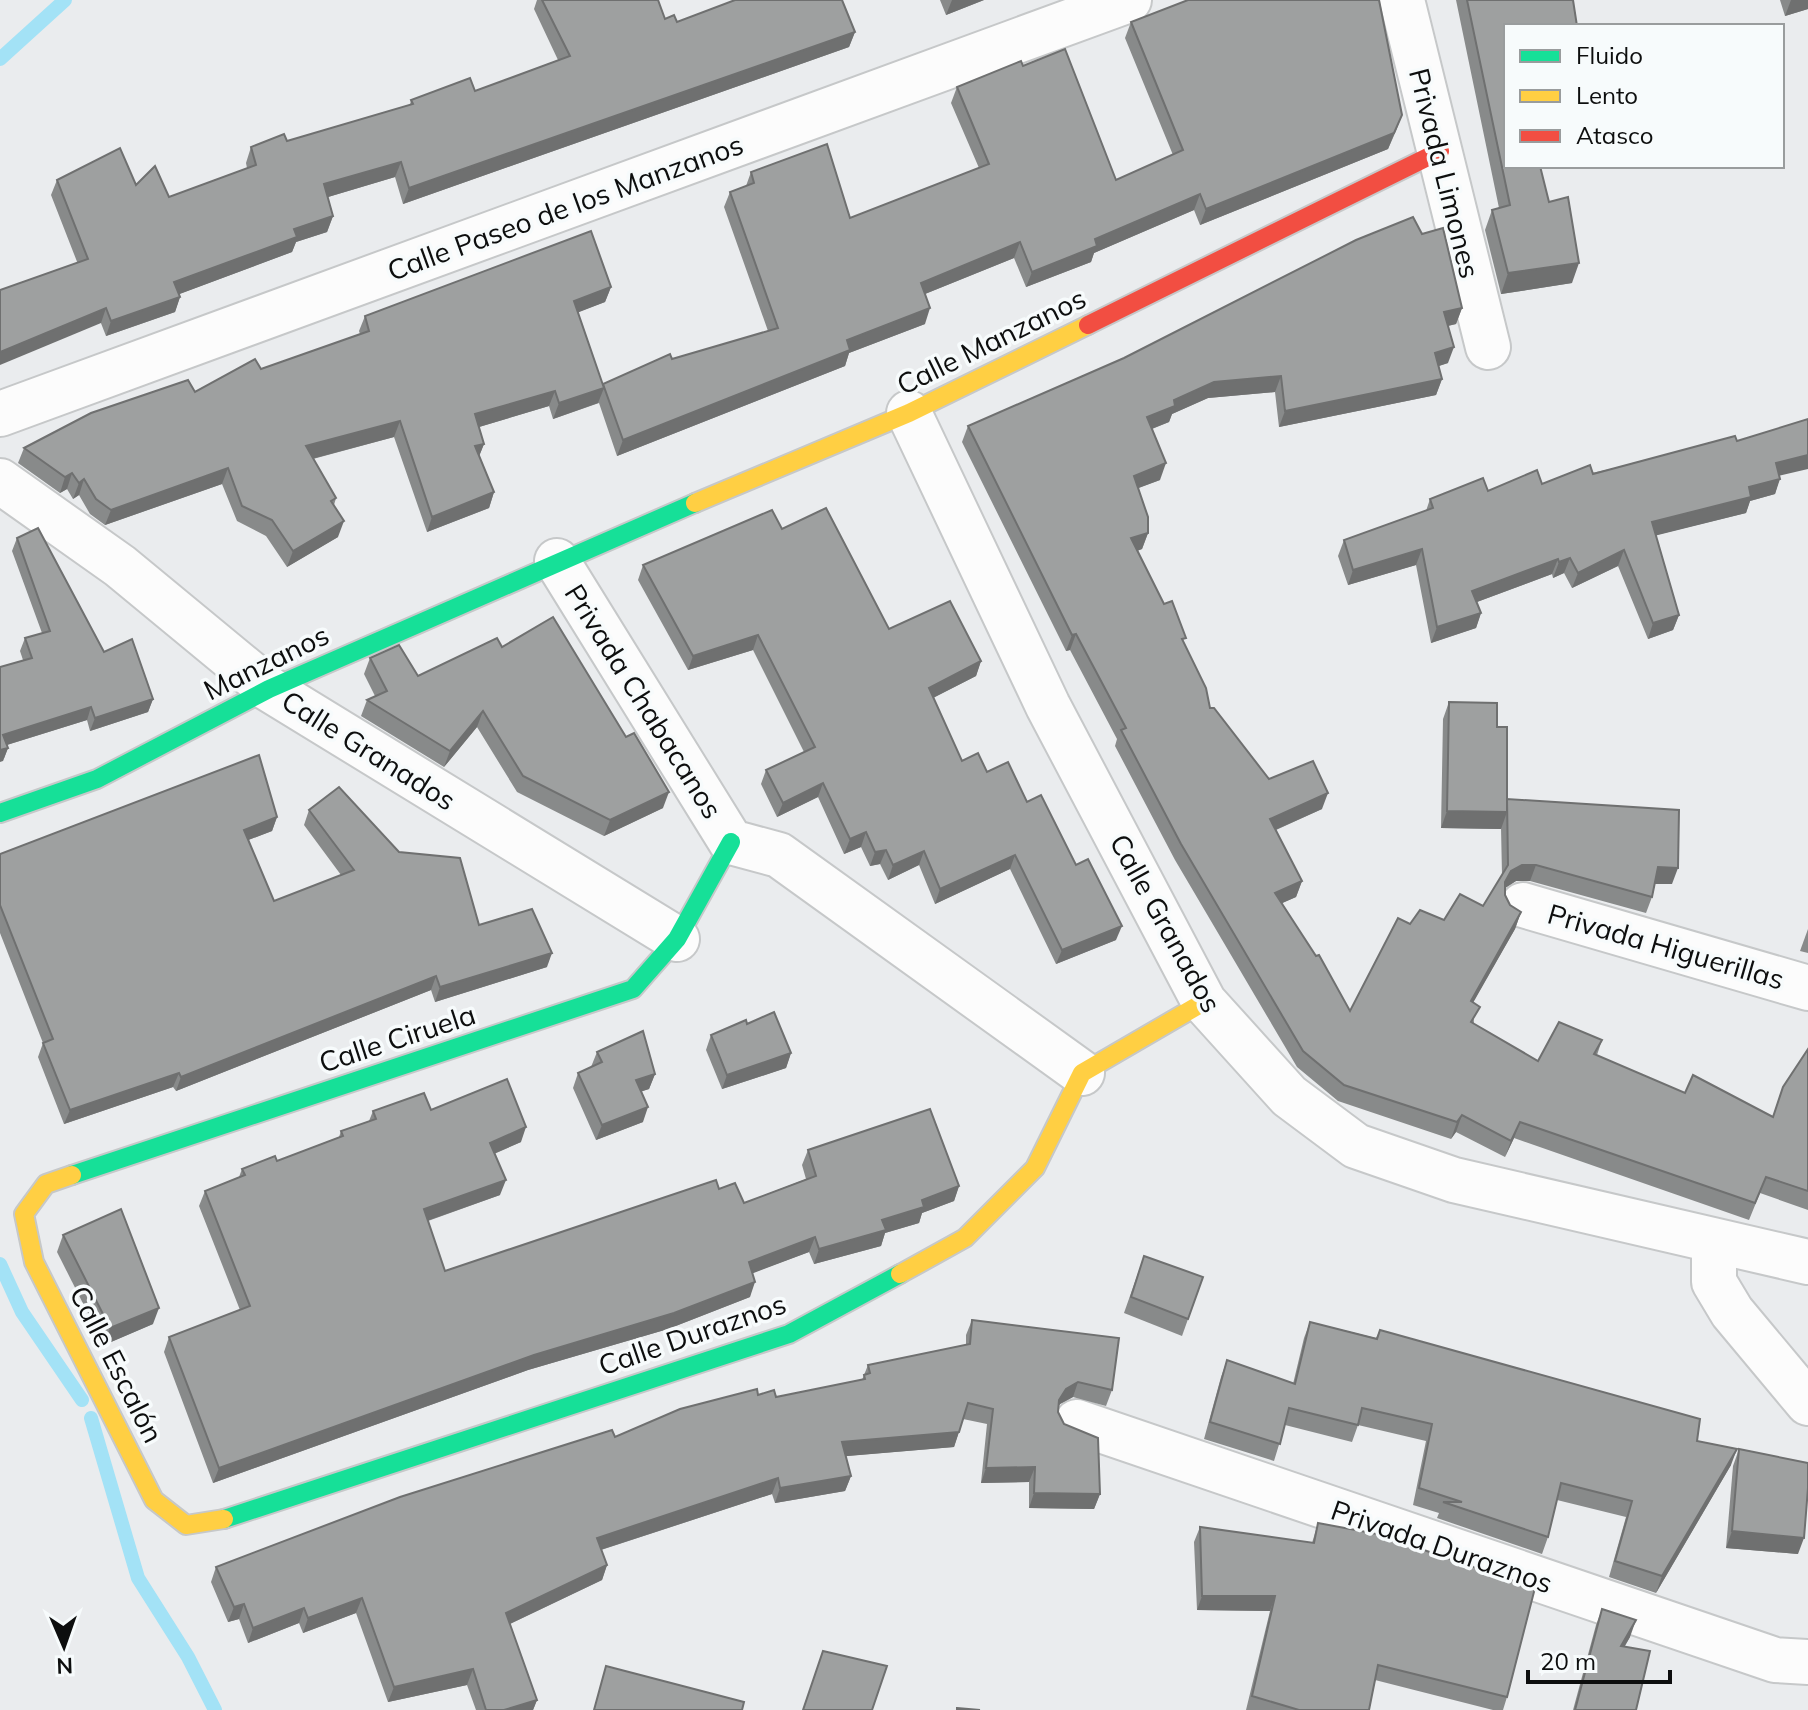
<svg xmlns="http://www.w3.org/2000/svg" width="1808" height="1710" font-family="Mulish,sans-serif">
  <style>
    .lines { fill: none; stroke-linecap: round; stroke-linejoin: round }
    .stream { stroke: #a3e2f6; stroke-width: 14 }
    .street-casing { stroke: #c6c8c9; stroke-width: 48 }
    .fast-casing { stroke: #c6c8c9; stroke-width: 22 }
    .slow-casing { stroke: #c6c8c9; stroke-width: 22 }
    .jam-casing { stroke: #c6c8c9; stroke-width: 22 }
    .street { stroke: #fcfcfc; stroke-width: 44 }
    .fast { stroke: #16e098; stroke-width: 18 }
    .slow { stroke: #ffcf43; stroke-width: 18 }
    .jam { stroke: #f24e42; stroke-width: 18 }
    .wall { fill: #888a8a }
    .shaded-wall { fill: #6f7070 }
    .building { fill: #9ea0a0; stroke: #6f7070; stroke-width: 2 }
    .labels { text-anchor: middle; dominant-baseline: central; stroke-width: 7; stroke-linejoin: round; paint-order: stroke }
    .street-label { font-size: 28px; fill: #0d0e0e; stroke: #f7fbfc }
  </style>
  <rect width="100%" height="100%" fill="#eaecee"/>
  <g class="lines">
    <g class="stream">
      <path d="M0 59 65 0"/>
      <path d="M0 1264 22 1312 82 1400"/>
      <path d="M91 1418 138 1578 188 1657 215 1710"/>
    </g>
    <defs>
      <g id="street">
        <path d="M1402 0 1488 347"/>
        <path d="M909 413 1048 706 1204 1002 1289 1096 1356 1146 1454 1180 1808 1262"/>
        <path d="M0 414 1129 0"/>
        <path d="M0 481 120 566 269 689 677 939"/>
        <path d="M557 561 731 842 779 855 1082 1073"/>
        <path d="M1523 905 1808 988"/>
        <path d="M1714 1241V1282L1732 1312 1808 1403"/>
        <path d="M1077 1422 1775 1660 1808 1662"/>
      </g>
      <g id="fast">
        <path d="M0 813 97 779 269 689 695 503"/>
        <path d="M72 1175 633 989 677 939 731 842"/>
        <path d="M224 1519 789 1334 900 1274"/>
      </g>
      <g id="slow">
        <path d="M695 503 909 413 1088 325"/>
        <path d="M72 1175 46 1184 24 1214 34 1262 154 1500 186 1525 224 1519"/>
        <path d="M900 1274 965 1238 1035 1168 1082 1073 1204 1002"/>
      </g>
      <path id="jam" d="M1088 325 1440 151"/>
    </defs>
    <use href="#street" class="street-casing"/>
    <use href="#fast" class="fast-casing"/>
    <use href="#slow" class="slow-casing"/>
    <use href="#jam" class="jam-casing"/>
    <use href="#street" class="street"/>
    <use href="#fast" class="fast"/>
    <use href="#slow" class="slow"/>
    <use href="#jam" class="jam"/>
  </g>
  <g class="wall">
    <path d="M537 0H658L665 19 677 22 855 32 849 47 403 204 395 177 328 197 333 216 327 232 296 242 292 252 179 294 180 297 175 312 106 336 51 195 57 180 136 185 169 197 247 168 246 163 251 147 287 141 410 105 411 100 475 91 558 60 534 9Z"/>
    <path d="M940 0H984L946 15Z"/>
    <path d="M1456 0H1573L1506 26 1549 202 1572 283 1501 294 1485 230 1492 210 1499 208Z"/>
    <path d="M1780 0H1808V9L1785 16Z"/>
    <path d="M1131 22 1402 115 1396 131 1388 149 1200 225 1194 210 1094 253 1091 262 1026 287 1014 258 925 294V324L849 353 845 366 617 456 599 403 553 419 549 406 479 427 484 444 479 456 494 492 489 508 427 532 394 437 313 459 336 498 334 505 338 537 287 567 266 536 237 521 222 484 105 525 90 514 79 495 73 499 67 489 60 493 18 463 24 448 195 392 360 334 359 331 365 316 611 287 605 302 578 312 603 385 672 359 768 331 724 207 730 192 746 186 751 172 850 218 979 168 951 103 957 87 1023 66 1116 180 1173 155 1125 38Z"/>
    <path d="M1422 234 1462 308 1456 324 1448 326V363L1439 366 1442 379 1436 395 1279 427 1275 392 1208 398 1172 414 1169 422 1152 429 1160 480 1138 488 1148 533 1142 549 1137 551 1184 644 1210 708 1269 779 1322 809 1276 830 1302 881 1296 897 1282 903 1350 1011 1410 924 1444 920 1483 906 1502 875 1501 827V829L1441 828 1443 719 1449 702 1497 727 1507 800 1672 884H1655L1652 897 1646 913 1530 881H1516L1505 888V895L1510 905 1521 912 1515 929 1473 1002 1474 1024 1538 1061 1602 1040 1597 1055 1685 1093 1773 1117 1808 1049V1210L1760 1193 1749 1220 1514 1138 1505 1157 1456 1132 1451 1139 1338 1101 1297 1067 1175 860 1115 746 1117 739 1070 650 1066 651 962 442 968 426Z"/>
    <path d="M1737 441 1780 476 1775 494 1750 501 1746 513 1656 535 1679 615 1673 630 1648 639 1618 566 1572 588 1564 573 1553 578 1552 574 1477 602 1481 613 1476 628 1431 643 1416 565 1348 585 1338 556 1344 540 1426 511 1430 499 1542 484Z"/>
    <path d="M782 529 889 629 981 661 976 676 933 698 962 761 987 772 1027 802 1116 940 1056 964 1010 869 935 904 919 865 888 880 880 864 870 866 861 847 844 854 818 797 777 817 761 784 766 770 804 752 753 650 688 670 638 580 643 565Z"/>
    <path d="M17 538 104 652 153 699 148 712 90 731 87 720 7 745 8 748 3 761 23 660 20 651 25 638 42 633 12 551Z"/>
    <path d="M502 647 663 808 604 836 517 792 477 727 444 767 361 716 367 700 375 696 364 674 370 658 418 676Z"/>
    <path d="M309 810 399 852 479 925 547 967 435 1002 431 990 176 1091 173 1087 64 1124 38 1057 43 1043 0 933V854L277 817 272 831 248 840 274 901 341 875 304 825Z"/>
    <path d="M1808 929V953L1800 951Z"/>
    <path d="M747 1024 791 1053 786 1068 722 1089 706 1050 711 1035Z"/>
    <path d="M597 1052 655 1074 649 1089 642 1091 643 1122 596 1140 573 1088 578 1073 591 1067Z"/>
    <path d="M431 1110 521 1142 494 1154 500 1195 428 1221 445 1271 719 1189 744 1203 806 1179 802 1165 808 1150 959 1186 954 1201 922 1213 919 1223 885 1233 881 1246 814 1264 809 1252 752 1273 750 1297 668 1329 528 1370 213 1483 164 1352 169 1337 240 1310 199 1206 205 1191 239 1177 242 1169 277 1161 339 1137 341 1131 369 1121 373 1111Z"/>
    <path d="M63 1235 153 1324 104 1345 57 1252Z"/>
    <path d="M1144 1256 1203 1277 1182 1336 1124 1313Z"/>
    <path d="M972 1320 1112 1390 1106 1406 1073 1397 1060 1404 1058 1406V1412L1100 1494 1094 1509 1029 1508V1482L981 1483 987 1424 963 1419 954 1447 846 1456 851 1476 845 1491 775 1503 772 1494 601 1550 607 1565 602 1580 510 1624 537 1700 533 1710H476L467 1685 388 1702 356 1613 303 1633 299 1623 248 1643 239 1619 228 1622 211 1582 216 1567 615 1437 758 1395 776 1397 862 1380 868 1365 966 1345V1335Z"/>
    <path d="M1310 1322 1376 1338 1380 1330 1697 1441 1731 1465 1656 1593 1609 1577 1626 1517 1557 1500 1548 1537 1542 1554 1437 1518 1439 1513 1413 1505 1426 1441 1358 1425 1352 1442 1285 1425 1274 1461 1204 1439 1221 1377 1227 1360 1293 1384 1304 1338Z"/>
    <path d="M1739 1449 1798 1554 1726 1548 1733 1466Z"/>
    <path d="M1318 1523 1507 1697 1503 1710H1493L1375 1680 1369 1710H1246L1270 1611 1197 1610 1194 1542 1200 1527 1312 1543Z"/>
    <path d="M1602 1609 1630 1637 1625 1646 1636 1710H1573L1596 1625Z"/>
  </g>
  <g class="shaded-wall">
    <path d="M952 0H984L946 15Z"/>
    <path d="M1791 0H1808V9L1785 16Z"/>
    <path d="M855 32 849 47 403 204 409 188Z"/>
    <path d="M1402 115 1388 149 1200 225 1206 209Z"/>
    <path d="M401 162 395 177 318 200 324 184Z"/>
    <path d="M1200 194 1194 210 1094 253 1091 262 1026 287 1032 272 1095 239Z"/>
    <path d="M333 216 327 232 296 242 292 252 169 298 174 282 294 229Z"/>
    <path d="M1020 242 1014 258 915 298 921 283Z"/>
    <path d="M1579 263 1572 283 1501 294 1508 273Z"/>
    <path d="M611 287 605 302 569 316 574 301Z"/>
    <path d="M180 297 175 312 106 336 111 321Z"/>
    <path d="M106 308 101 323 0 365V352Z"/>
    <path d="M930 308 925 324 849 353 845 366 617 456 623 440 847 340Z"/>
    <path d="M1462 308 1456 324 1438 328 1444 312Z"/>
    <path d="M1454 347 1448 363 1429 369 1435 353Z"/>
    <path d="M1281 376 1275 392 1208 398 1172 414 1169 422 1141 433 1147 417 1174 400 1214 382Z"/>
    <path d="M1442 379 1436 395 1279 427 1285 411Z"/>
    <path d="M604 388 598 403 553 419 559 403Z"/>
    <path d="M555 391 549 406 469 430 475 414Z"/>
    <path d="M400 421 394 437 300 462 306 446Z"/>
    <path d="M484 444 478 459 475 446Z"/>
    <path d="M1808 455V469L1770 478 1776 463Z"/>
    <path d="M1166 463 1160 480 1128 492 1134 476Z"/>
    <path d="M228 468 222 484 105 525 111 510Z"/>
    <path d="M72 473 67 489 60 493 65 477Z"/>
    <path d="M84 479 79 495 73 499 79 483Z"/>
    <path d="M1780 479 1775 494 1750 501 1746 513 1646 538 1652 522 1749 487Z"/>
    <path d="M494 492 489 508 427 532 432 517Z"/>
    <path d="M344 521 338 537 287 567 293 551Z"/>
    <path d="M1148 533 1142 549 1125 555 1131 538Z"/>
    <path d="M1422 549 1416 565 1348 585 1353 570Z"/>
    <path d="M1624 550 1618 566 1572 588 1578 573Z"/>
    <path d="M1570 558 1564 573 1553 578 1559 562Z"/>
    <path d="M1558 559 1552 574 1466 606 1472 591Z"/>
    <path d="M1481 613 1476 628 1431 643 1437 627Z"/>
    <path d="M1679 615 1673 630 1648 639 1653 623Z"/>
    <path d="M1076 634 1070 650 1066 651 1072 635Z"/>
    <path d="M758 635 753 650 688 670 693 656Z"/>
    <path d="M981 661 976 676 923 703 929 688Z"/>
    <path d="M153 699 148 712 90 731 95 718Z"/>
    <path d="M91 707 87 720 0 747 3 735Z"/>
    <path d="M483 711 477 727 444 767 450 751Z"/>
    <path d="M8 748 3 761 0 762V750Z"/>
    <path d="M823 783 818 797 777 817 783 803Z"/>
    <path d="M669 792 663 808 604 836 610 820Z"/>
    <path d="M1328 793 1322 809 1264 835 1270 819Z"/>
    <path d="M1447 811 1507 812 1501 829 1441 828Z"/>
    <path d="M277 817 272 831 238 844 244 830Z"/>
    <path d="M866 832 861 847 844 854 850 839Z"/>
    <path d="M886 850 880 864 870 866 875 852Z"/>
    <path d="M924 851 919 865 888 880 893 865Z"/>
    <path d="M1015 855 1010 869 935 904 940 889Z"/>
    <path d="M1522 865H1536L1530 881H1516L1505 888V882L1511 871Z"/>
    <path d="M1658 867 1678 868 1672 884H1652Z"/>
    <path d="M1302 881 1296 897 1269 909 1275 893Z"/>
    <path d="M1521 912 1515 929 1465 1017 1471 1001Z"/>
    <path d="M1122 926 1116 940 1056 964 1062 950Z"/>
    <path d="M552 953 547 967 435 1002 440 987Z"/>
    <path d="M436 976 431 990 176 1091 181 1077Z"/>
    <path d="M791 1053 786 1068 722 1089 727 1075Z"/>
    <path d="M179 1073 173 1087 64 1124 70 1110Z"/>
    <path d="M655 1074 649 1089 631 1095 636 1080Z"/>
    <path d="M648 1107 643 1122 596 1140 602 1125Z"/>
    <path d="M1462 1115 1456 1132 1451 1139 1457 1122Z"/>
    <path d="M1520 1122 1514 1138 1505 1157 1511 1141Z"/>
    <path d="M526 1127 521 1142 484 1158 490 1143Z"/>
    <path d="M506 1180 500 1195 418 1224 424 1209Z"/>
    <path d="M959 1186 954 1201 922 1213 919 1223 885 1233 881 1246 814 1264 819 1249 922 1200Z"/>
    <path d="M815 1237 809 1252 743 1277 749 1262Z"/>
    <path d="M755 1282 750 1297 668 1329 528 1370 213 1483 219 1468 534 1355Z"/>
    <path d="M159 1308 153 1324 104 1345 110 1328Z"/>
    <path d="M1078 1382 1073 1397 1060 1404 1053 1415 1059 1400 1066 1389Z"/>
    <path d="M959 1432 954 1447 836 1457 842 1442Z"/>
    <path d="M1737 1449 1731 1465 1656 1593 1662 1576Z"/>
    <path d="M1035 1467 1029 1482 981 1483 986 1468Z"/>
    <path d="M851 1476 845 1491 775 1503 780 1488Z"/>
    <path d="M778 1478 772 1494 591 1553 597 1538Z"/>
    <path d="M1034 1493 1100 1494 1094 1509 1029 1508Z"/>
    <path d="M1732 1531 1804 1538 1798 1554 1726 1548Z"/>
    <path d="M607 1565 602 1580 501 1628 506 1613Z"/>
    <path d="M1202 1596H1275L1270 1611 1197 1610Z"/>
    <path d="M362 1598 356 1613 303 1633 308 1618Z"/>
    <path d="M244 1604 239 1619 228 1622 234 1607Z"/>
    <path d="M304 1608 299 1623 248 1643 253 1628Z"/>
    <path d="M1636 1620 1630 1637 1615 1662 1621 1646Z"/>
    <path d="M473 1669 467 1685 388 1702 394 1687Z"/>
    <path d="M537 1700 533 1710H504Z"/>
  </g>
  <g class="building">
    <path d="M542 0H658L665 19 674 15 677 22 735 0H842L855 32 409 188 401 162 324 184 333 216 294 229 297 237 174 282 180 297 111 321 106 308 0 352V290L88 259 57 180 120 148 136 185 155 166 169 197 256 165 251 147 284 134 287 141 413 104 411 100 470 78 475 91 570 56Z"/>
    <path d="M1188 0H1379L1402 115 1394 133 1206 209 1200 194 1095 239 1097 246 1032 272 1020 242 921 283 930 308 847 340 850 350 623 440 603 384 670 354 672 359 778 328 730 192 754 183 751 172 827 144 850 218 989 164 957 87 1021 61 1023 66 1065 49 1116 180 1183 150 1131 22Z"/>
    <path d="M1467 0H1573L1577 26H1506V166H1540L1549 202 1568 197 1579 263 1508 273 1492 210 1510 205Z"/>
    <path d="M1413 217 1422 234 1443 228 1462 308 1444 312 1454 347 1435 353 1442 379 1285 411 1281 376 1214 382 1174 400 1175 406 1147 417 1166 463 1134 476 1148 517V533L1131 538 1164 604 1172 601 1186 638 1182 639 1206 688 1210 708H1214L1269 779 1313 761 1328 793 1270 819 1302 881 1275 893 1316 956 1319 955 1350 1011 1398 918 1410 924 1420 910 1444 920 1460 894 1483 906 1508 865 1507 799 1679 810 1678 868 1658 867 1652 897 1536 865H1522L1511 871 1505 882V895L1510 905 1521 912 1471 1001 1480 1007 1471 1022 1538 1061 1559 1022 1602 1040 1594 1054 1685 1093 1693 1075 1773 1117 1783 1087 1808 1049V1191L1766 1177 1755 1203 1520 1122 1511 1141 1462 1115 1457 1122 1344 1085 1303 1051 1181 844 1121 730 1126 728 1076 634 1072 635 968 426 1124 358 1356 240Z"/>
    <path d="M591 231 611 287 574 301 604 388 559 403 555 391 475 414 484 444 475 446 494 492 432 517 400 421 306 446 336 498 331 501 344 521 293 551 272 520 242 506 228 468 111 510 96 499 84 479 79 483 72 473 65 477 24 448 91 413 188 380 195 392 255 359 261 369 369 331 365 316Z"/>
    <path d="M1808 419V455L1776 463 1780 479 1749 487 1751 497 1652 522 1679 615 1653 623 1624 550 1578 573 1570 558 1559 562 1558 559 1472 591 1481 613 1437 627 1422 549 1353 570 1344 540 1433 508 1430 499 1483 478 1488 491 1537 470 1542 484 1590 465 1593 474 1735 436 1737 441Z"/>
    <path d="M826 508 889 629 950 601 981 661 929 688 962 761 978 753 987 772 1008 762 1027 802 1041 795 1076 865 1088 859 1122 926 1062 950 1015 855 940 889 924 851 893 865 886 850 875 852 866 832 850 839 823 783 783 803 766 770 815 747 758 635 693 656 643 565 772 510 782 529Z"/>
    <path d="M38 528 104 652 132 639 153 699 95 718 91 707 3 735 8 748 0 750V667L32 658 25 638 50 631 17 538Z"/>
    <path d="M553 617 626 737 634 733 669 792 610 820 523 776 483 711 450 751 367 700 387 691 370 658 399 645 418 676 497 638 502 647Z"/>
    <path d="M1449 702 1497 703V727H1507V812L1447 811Z"/>
    <path d="M259 755 277 817 244 830 274 901 354 870 309 810 339 787 399 852 460 858 479 925 532 909 552 953 440 987 436 976 181 1077 179 1073 70 1110 43 1043 53 1039 0 905V854Z"/>
    <path d="M774 1012 791 1053 727 1075 711 1035 746 1020 747 1024Z"/>
    <path d="M643 1031 655 1074 636 1080 648 1107 602 1125 578 1073 602 1062 597 1052Z"/>
    <path d="M507 1079 526 1127 490 1143 506 1180 424 1209 445 1271 716 1180 719 1189 735 1183 744 1203 816 1176 808 1150 930 1109 959 1186 922 1200 924 1207 882 1220 886 1230 819 1249 815 1237 749 1262 755 1282 674 1313 534 1355 219 1468 169 1337 250 1306 205 1191 245 1175 242 1169 275 1156 277 1161 343 1136 341 1131 376 1119 373 1111 424 1093 431 1110Z"/>
    <path d="M121 1209 159 1308 110 1328 63 1235Z"/>
    <path d="M1144 1256 1203 1277 1188 1319 1131 1297Z"/>
    <path d="M972 1320 1119 1338 1112 1390 1078 1382 1066 1389 1059 1400 1058 1412 1064 1424 1098 1438 1100 1494 1034 1493 1035 1467 986 1468 993 1409 968 1403 959 1432 842 1442 851 1476 780 1488 778 1478 597 1538 607 1565 506 1613 537 1700 504 1710H486L473 1669 394 1687 362 1598 308 1618 304 1608 253 1628 244 1604 234 1607 216 1567 400 1497 612 1430 615 1437 680 1409 757 1389 758 1395 774 1390 776 1397 865 1379 864 1375 870 1373 868 1365 970 1344Z"/>
    <path d="M1310 1322 1377 1339 1380 1330 1700 1419 1697 1441 1737 1449 1662 1576 1615 1561 1632 1501 1561 1483 1548 1537 1443 1502H1462L1419 1488 1432 1424 1362 1408 1358 1425 1289 1408 1280 1444 1210 1422 1227 1360 1295 1384Z"/>
    <path d="M1739 1449 1808 1463V1488L1804 1538 1732 1531Z"/>
    <path d="M1318 1523 1377 1534 1535 1588 1507 1697 1378 1665 1369 1710H1299L1252 1696 1275 1596H1202L1200 1527 1314 1543Z"/>
    <path d="M1602 1609 1636 1620 1621 1646 1650 1651 1636 1710H1575Z"/>
    <path d="M823 1651 887 1666 872 1710H803Z"/>
    <path d="M606 1666 744 1702 742 1710H594Z"/>
    <path d="M957 1708 980 1710H957Z"/>
  </g>
  <g class="labels">
    <g class="street-label">
      <text transform="translate(1445 173) rotate(76)">Privada Limones</text>
      <text transform="translate(565 207) rotate(-20)">Calle Paseo de los Manzanos</text>
      <text transform="translate(991 341) rotate(-26)">Calle Manzanos</text>
      <text transform="translate(266 662) rotate(-26)">Manzanos</text>
      <text transform="translate(644 701) rotate(58)">Privada Chabacanos</text>
      <text transform="translate(369 750) rotate(32)">Calle Granados</text>
      <text transform="translate(1166 923) rotate(61)">Calle Granados</text>
      <text transform="translate(1666 946) rotate(16)">Privada Higuerillas</text>
      <text transform="translate(397 1038) rotate(-18)">Calle Ciruela</text>
      <text transform="translate(692 1334) rotate(-19)">Calle Duraznos</text>
      <text transform="translate(117 1364) rotate(63)">Calle Escalón</text>
      <text transform="translate(1442 1546) rotate(19)">Privada Duraznos</text>
    </g>
  </g>
  <rect x="1504" y="24" width="280" height="144" fill="#f7fbfc" stroke="#999c9d" stroke-width="2"/>
  <rect x="1520" y="50" width="40" height="12" fill="#16e098" stroke="#999c9d" stroke-width="2"/>
  <text x="1576" y="64" font-size="24" fill="#0d0e0e">Fluido</text>
  <rect x="1520" y="90" width="40" height="12" fill="#ffcf43" stroke="#999c9d" stroke-width="2"/>
  <text x="1576" y="104" font-size="24" fill="#0d0e0e">Lento</text>
  <rect x="1520" y="130" width="40" height="12" fill="#f24e42" stroke="#999c9d" stroke-width="2"/>
  <text x="1576" y="144" font-size="24" fill="#0d0e0e">Atasco</text>
  <g transform="translate(64 1646) rotate(178)" stroke="#f7fbfc" stroke-width="6" paint-order="stroke">
  <path d="M0-6L14 30L0 20L-14 30Z" fill="#0d0e0e"/>
  <text y="-12" font-size="22" font-weight="bold" text-anchor="middle" fill="#0d0e0e">N</text>
  </g>
  <path d="M1528 1670v12h142v-12" fill="none" stroke="#0d0e0e" stroke-width="4"/>
  <text x="1540" y="1670" font-size="24" fill="#0d0e0e" stroke="#f7fbfc" stroke-width="6" paint-order="stroke">20 m</text>
</svg>
